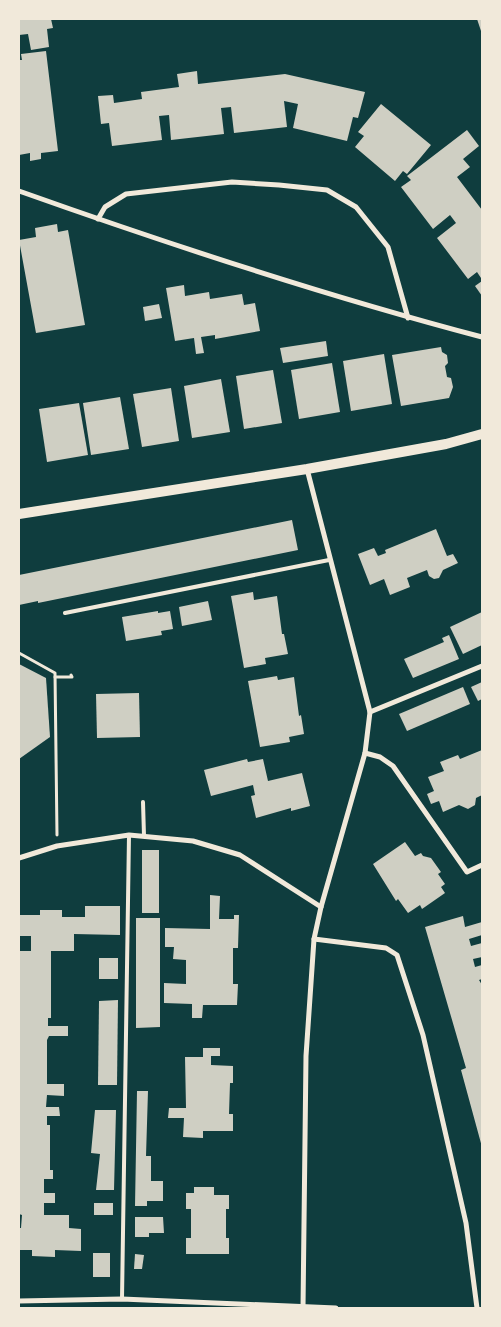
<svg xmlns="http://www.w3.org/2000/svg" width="501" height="1327" font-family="'Varela Round',sans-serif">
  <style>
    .building { fill: #cfcfc3 }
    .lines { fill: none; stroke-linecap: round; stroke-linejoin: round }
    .path { stroke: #f1e9da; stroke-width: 3 }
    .service { stroke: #f1e9da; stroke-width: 4 }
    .minor { stroke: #f1e9da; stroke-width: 5 }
    .secondary { stroke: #f1e9da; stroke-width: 10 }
  </style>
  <rect width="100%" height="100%" fill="#0f3d3e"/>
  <g class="building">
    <path d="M19 19H51L53 28 47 29 49 47 31 50 28 34 19 35Z"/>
    <path d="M477 19H482V34Z"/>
    <path d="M46 51 58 151 41 153V159L30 161V153L19 155V60H22L21 54Z"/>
    <path d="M197 71 198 84 285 74 365 92 358 118 353 117 347 141 293 128 298 104 284 101 287 127 234 133 231 107 221 108 224 134 171 140 169 115 159 116 162 140 112 146 109 123 101 124 98 96 113 95 114 103 142 99 141 92 179 87 177 74Z"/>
    <path d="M381 104 431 145 407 174 403 171 395 181 355 147 364 136 358 132Z"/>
    <path d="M467 130 479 146 463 159 470 167 457 177 482 210V276L481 278 477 272 468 279 437 238 456 223 450 215 433 229 401 187 411 180 407 176Z"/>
    <path d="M57 224 58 232 68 230 85 325 36 333 19 240 36 237 35 228Z"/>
    <path d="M482 281V296L475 286Z"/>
    <path d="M184 285 185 296 209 292 210 299 242 294 244 305 255 303 260 331 215 339V335L201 337 204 353 196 354 194 338 175 341 166 288Z"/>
    <path d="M159 304 162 318 145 321 143 307Z"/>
    <path d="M326 341 328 356 283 363 280 348Z"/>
    <path d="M441 347 442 352 447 355 448 363 445 366 447 377 451 378 453 387 449 398 401 406 392 355Z"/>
    <path d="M384 354 392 404 351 411 343 361Z"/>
    <path d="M332 363 340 412 299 419 291 370Z"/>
    <path d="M273 370 282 423 244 429 236 376Z"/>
    <path d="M221 379 230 432 192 438 184 386Z"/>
    <path d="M171 388 179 441 142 447 133 394Z"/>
    <path d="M120 397 129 449 91 455 83 403Z"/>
    <path d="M79 403 88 455 47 462 39 409Z"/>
    <path d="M292 520 298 550 38 603V601L19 605V575Z"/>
    <path d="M436 529 447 556 453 554 458 563 443 570 439 578 434 579 429 576 427 570 407 578 410 587 390 595 384 579 370 585 358 554 374 548 378 556 386 553 385 550Z"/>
    <path d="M253 592 254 600 277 596 282 634H284L288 654 265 658 266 664 244 668 231 596Z"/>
    <path d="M208 601 212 620 182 626 179 607Z"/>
    <path d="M158 611V613L170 611 173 629 161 631 162 635 126 641 122 617Z"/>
    <path d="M482 612V645L463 654 450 627Z"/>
    <path d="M449 635 459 659 413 678 404 659 444 642 442 638Z"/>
    <path d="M19 664 46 678 50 737 19 759Z"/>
    <path d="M277 676 278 680 294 677 299 716 301 715 304 734 289 737 290 742 260 747 248 681Z"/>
    <path d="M482 682V699L478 701 471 687Z"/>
    <path d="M463 687 470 704 407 731 399 714Z"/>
    <path d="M139 693 140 737 97 738 96 694Z"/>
    <path d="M482 750V795L476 798 475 805 468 809 459 805 443 812 439 801 431 804 427 794 434 791 428 777 444 771 440 762 458 755 460 759Z"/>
    <path d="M247 759 248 762 263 759 268 781 302 773 310 806 291 811V808L256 818 251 796 255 795 253 785 211 796 204 770Z"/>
    <path d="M405 842 415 856 421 853 423 856 431 858 441 872 438 874 445 884 441 887 445 893 422 909 420 905 408 913 398 899 396 901 373 864Z"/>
    <rect x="142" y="850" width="17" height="63"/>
    <path d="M210 895 220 896 219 919H234V915H239L238 948H233V984H238L237 1005H203L202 1018H192V1004L164 1003V983L186 984V960L173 959 174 947H165V928L210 929Z"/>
    <path d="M85 906H120V935L74 934V951H51V1018H48V1026H68V1036H49L47 1040V1084H64V1096L47 1095 46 1107H59L60 1116H47V1125H50V1170H53V1179H44V1193H55V1203H44V1215H69V1228L81 1229V1251L55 1250V1257L32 1256V1250H19V1228H21L22 1215 19 1214V951H31V936H19V915H40V910H62V917H85Z"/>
    <path d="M463 916 465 927 482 922V935L469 939 471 946 482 943V957L473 959 475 967 482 965V979L479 980 482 985V1147L461 1070 466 1068 425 927Z"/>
    <path d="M136 918H160V1027L136 1028Z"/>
    <rect x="99" y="958" width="19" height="21"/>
    <path d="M118 1000 117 1085H98L99 1001Z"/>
    <path d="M203 1048H220V1056H211V1065L233 1066V1083H230L229 1114H233V1131H203V1138L183 1137 184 1118H168L169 1108H186L185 1057H203Z"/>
    <path d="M137 1091H148L146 1156H151V1181H163V1201H147V1206H135Z"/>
    <path d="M95 1110H116L114 1190H96L100 1154 91 1153Z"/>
    <path d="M194 1187H214V1195H229V1209H226V1238H229V1254H186V1238H191V1209H186V1193H194Z"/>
    <rect x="94" y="1203" width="19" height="12"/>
    <path d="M135 1217H163L164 1233H149V1237H135Z"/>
    <rect x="93" y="1253" width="17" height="24"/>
    <path d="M135 1254 144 1255 142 1269H134Z"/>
  </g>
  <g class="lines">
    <g class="path">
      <path d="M19 653 55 673 57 835"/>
      <path d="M55 677H72L71 675"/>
    </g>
    <g class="service">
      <path d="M65 613 329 560"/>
      <path d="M143 802 144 836"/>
      <path d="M122 1299 129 835"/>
    </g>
    <g class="minor">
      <path d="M19 191C171 245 326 296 482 337"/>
      <path d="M98 219 105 207 126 194 232 182 279 185 327 190 356 207 388 247 408 318"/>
      <path d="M370 712 482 666"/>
      <path d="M365 753 380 757 393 766 467 872 482 865"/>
      <path d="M19 858 57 846 129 835 193 841 240 855 321 907"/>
      <path d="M314 939 386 948 397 955 423 1035 466 1223 477 1308"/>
      <path d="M19 1301 122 1299 336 1308"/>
      <path d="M303 1308 306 1056 314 939 321 907 365 753 370 712 307 469"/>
    </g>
    <path class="secondary" d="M19 514 307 469 446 444 482 434"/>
  </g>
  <rect width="501" height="1327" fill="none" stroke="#f1e9da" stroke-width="40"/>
</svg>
